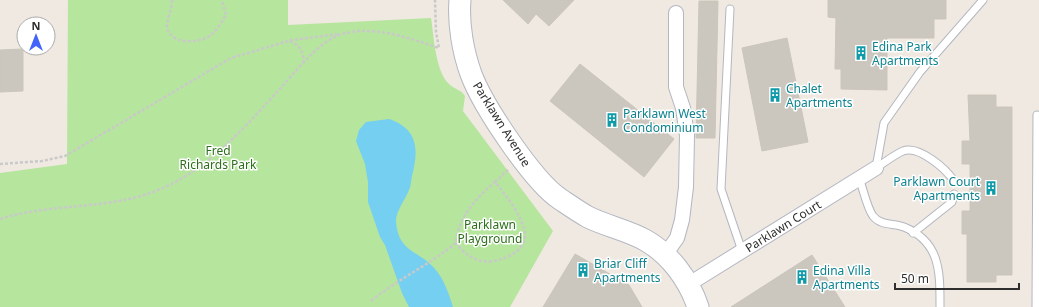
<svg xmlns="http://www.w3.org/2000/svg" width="1039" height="307" font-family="'Noto Sans',sans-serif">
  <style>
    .green { fill: #b6e59e }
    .water { fill: #75cff0 }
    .building { fill: #cbc7bf; stroke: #cbc5ba }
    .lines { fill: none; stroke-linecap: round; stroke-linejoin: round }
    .lane-casing { stroke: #b4b7c1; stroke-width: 9 }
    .street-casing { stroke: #b4b7c1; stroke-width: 16 }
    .secondary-casing { stroke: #b4b7c1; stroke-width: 23 }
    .path { stroke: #c9c9c9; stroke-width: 2.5; stroke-dasharray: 3 2; stroke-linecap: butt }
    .lane { stroke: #fff; stroke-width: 7 }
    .street { stroke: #fff; stroke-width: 14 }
    .secondary { stroke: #fff; stroke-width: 21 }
    .labels { text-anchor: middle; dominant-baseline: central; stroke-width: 3; stroke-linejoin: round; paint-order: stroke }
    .culture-label { font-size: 12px; fill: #0d838f; stroke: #fff; text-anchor: start }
    .street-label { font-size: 12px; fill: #2e2e2e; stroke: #fff }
    .park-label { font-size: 12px; fill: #2c6e1b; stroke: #fff }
  </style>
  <rect width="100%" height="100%" fill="#efe9e1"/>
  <path class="green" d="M68 0H288V25L431 18C434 36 435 69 448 83 453 89 461 89 465 96L463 111 553 231 510 307H0V173L67 164Z"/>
  <path class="water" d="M389 119C418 129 419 149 412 176 411 180 411 186 409 190 405 200 396 211 396 221 398 253 419 250 435 269 444 279 449 294 453 307H409L402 293 385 245 380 237 368 202V182L365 164 356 141 359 130 366 122Z"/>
  <g class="building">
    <path d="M503 0H574L549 26 536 14 528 24Z"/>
    <path d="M828 0H946V19H934V38H887V90L841 89V69H835L836 18 828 17Z"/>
    <path d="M699 1H718L715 138H696Z"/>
    <path d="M787 38 808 142 762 151 742 48Z"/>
    <path d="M23 49V91L0 92V50Z"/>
    <path d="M580 64 674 139 644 177 550 101Z"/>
    <path d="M968 95H996V107H1012V275H996V282H967V234H962V211H970V164H962V141H970Z"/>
    <path d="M575 254 629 285 642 307H543Z"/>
    <path d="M812 255 845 307H731Z"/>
  </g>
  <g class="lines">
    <defs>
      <g id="lane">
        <path d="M730 9 721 189 742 251"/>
        <path d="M876 168 884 123 920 72 983 0"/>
        <path d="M876 168C885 162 894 155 903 151 919 145 946 169 954 181"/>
        <path d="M859 178C863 188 867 208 873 216 881 226 893 223 904 227 941 242 940 273 940 307"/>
        <path d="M913 233 952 202 954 194"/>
        <path d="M1036 307 1037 115"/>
      </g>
      <g id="street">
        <path d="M665 255 677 238 682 220 686 187 687 135 683 108 676 87V13"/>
        <path d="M689 284 876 168"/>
      </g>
      <path id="secondary" d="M460 0C458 24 463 52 471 74 483 106 533 181 560 199 569 205 579 212 588 217 606 226 627 230 645 240 670 254 689 280 698 307"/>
    </defs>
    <use href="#lane" class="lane-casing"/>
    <use href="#street" class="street-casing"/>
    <use href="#secondary" class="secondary-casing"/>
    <g class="path">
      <path d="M172 0C173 10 164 22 168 31 175 45 201 43 211 35 217 30 222 21 226 15L222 0"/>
      <path d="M290 41C299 45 305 52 303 63"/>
      <path d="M0 164 42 161 65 156 231 58 292 40 339 34"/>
      <path d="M495 182 508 170"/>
      <path d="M0 219C53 202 111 211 163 188 210 167 243 129 277 92 294 74 318 41 342 34 374 25 409 38 439 48L436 32 435 0"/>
      <path d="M371 301C398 279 429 265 456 243 458 217 476 198 495 182 505 194 523 217 525 233 528 253 494 266 478 260 469 257 462 251 456 243"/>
    </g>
    <use href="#lane" class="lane"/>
    <use href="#street" class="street"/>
    <use href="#secondary" class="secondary"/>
  </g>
  <defs>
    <symbol id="building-bare" viewBox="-9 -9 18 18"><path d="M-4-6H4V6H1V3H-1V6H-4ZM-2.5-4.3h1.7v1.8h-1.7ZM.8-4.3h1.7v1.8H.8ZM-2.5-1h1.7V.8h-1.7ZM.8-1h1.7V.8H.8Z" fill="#0f9aa8" stroke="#fff" stroke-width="2.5" paint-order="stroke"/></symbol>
  </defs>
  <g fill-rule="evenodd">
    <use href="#building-bare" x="851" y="43" width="20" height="20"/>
    <use href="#building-bare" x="765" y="85" width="20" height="20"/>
    <use href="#building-bare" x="602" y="110" width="20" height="20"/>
    <use href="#building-bare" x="981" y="178" width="20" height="20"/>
    <use href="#building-bare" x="573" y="260" width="20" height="20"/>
    <use href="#building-bare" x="792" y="267" width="20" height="20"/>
  </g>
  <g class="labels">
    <g class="culture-label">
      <text x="872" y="46">Edina Park<tspan x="872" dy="14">Apartments</tspan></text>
      <text x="786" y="88">Chalet<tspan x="786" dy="14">Apartments</tspan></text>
      <text x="623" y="113">Parklawn West<tspan x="623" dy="14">Condominium</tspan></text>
      <text x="980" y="181" text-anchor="end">Parklawn Court<tspan x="980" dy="14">Apartments</tspan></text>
      <text x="594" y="263">Briar Cliff<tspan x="594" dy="14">Apartments</tspan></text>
      <text x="813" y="270">Edina Villa<tspan x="813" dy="14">Apartments</tspan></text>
    </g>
    <g class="street-label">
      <text transform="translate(502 124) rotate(58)">Parklawn Avenue</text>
      <text transform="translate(783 226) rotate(-32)">Parklawn Court</text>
    </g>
    <g class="park-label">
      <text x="218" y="150">Fred<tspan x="218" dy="14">Richards Park</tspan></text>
      <text x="490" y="224">Parklawn<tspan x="490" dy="14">Playground</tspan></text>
    </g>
  </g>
  <g transform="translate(36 36)"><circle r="19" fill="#ffffff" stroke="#ababab"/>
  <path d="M0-3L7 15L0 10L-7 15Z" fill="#4264fb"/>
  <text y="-6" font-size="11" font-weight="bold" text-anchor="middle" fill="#2e2e2e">N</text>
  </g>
  <path d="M895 283v6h124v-6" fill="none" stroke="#2e2e2e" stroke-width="2"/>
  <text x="901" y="283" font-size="12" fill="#2e2e2e" stroke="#ffffff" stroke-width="3" paint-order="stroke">50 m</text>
</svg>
